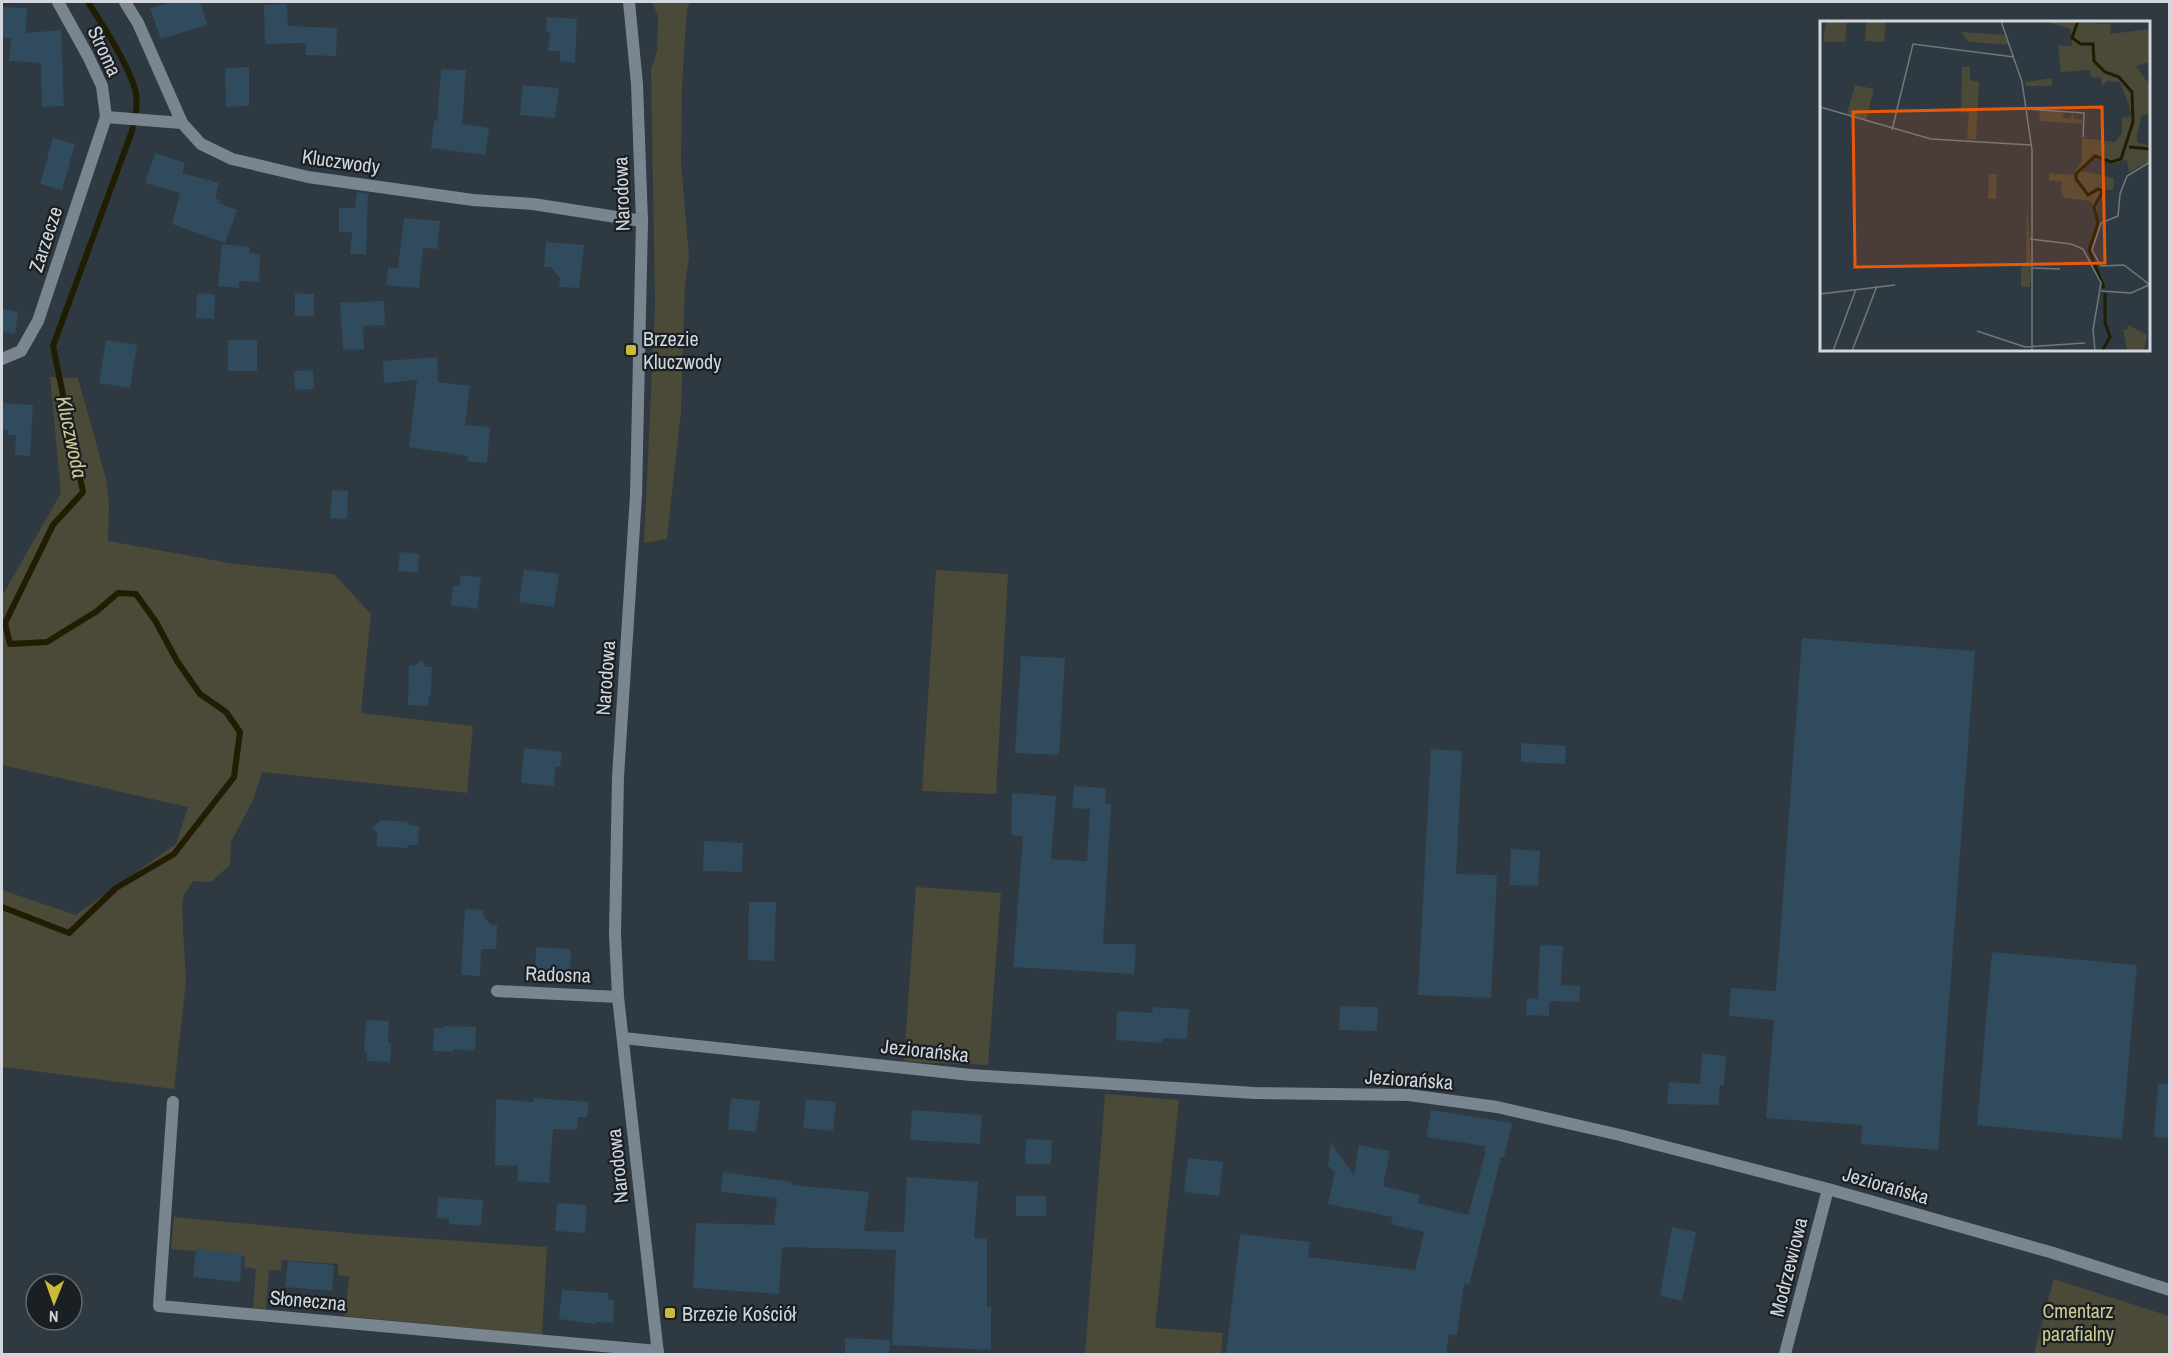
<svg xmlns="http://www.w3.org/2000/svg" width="2171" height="1356" font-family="'Archivo Narrow',sans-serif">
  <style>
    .green { fill: #4b4937 }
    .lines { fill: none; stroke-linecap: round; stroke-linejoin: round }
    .stream { stroke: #211d02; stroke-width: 6 }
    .building { fill: #304b5d }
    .service { stroke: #7a868f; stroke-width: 12 }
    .minor { stroke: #7a868f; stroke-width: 12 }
    .tertiary { stroke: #7a868f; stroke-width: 12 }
    .poi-dot { fill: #caba3a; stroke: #1a1f23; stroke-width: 2 }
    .labels { text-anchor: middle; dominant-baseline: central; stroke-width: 4.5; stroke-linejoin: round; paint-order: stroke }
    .street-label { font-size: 20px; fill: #d1d7dc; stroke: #1a1f23 }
    .poi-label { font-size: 20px; fill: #d1d7dc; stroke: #1a1f23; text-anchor: start }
    .park-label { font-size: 20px; fill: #d0c991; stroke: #1a1f23 }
    .water-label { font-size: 21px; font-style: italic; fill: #cfc890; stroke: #1a1f23 }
    .inset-river { fill: none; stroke: #211d02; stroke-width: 3 }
    .inset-road { fill: none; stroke: #6f787f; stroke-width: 1.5 }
    .view { fill: #e8590c; fill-opacity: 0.15; stroke: #e8590c; stroke-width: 3 }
    .inset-edge { fill: none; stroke: #d1d7dc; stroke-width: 3 }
  </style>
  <rect width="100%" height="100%" fill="#2e3941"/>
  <g class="green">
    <path d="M652 2H690L687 9 682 87 681 162 689 257 685 285 681 412 667 539 644 543 655 305 651 69 657 51 658 16Z"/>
    <path d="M50 377 78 378 106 479 109 506 108 541 235 564 334 574 371 614 361 713 473 726 467 793 262 772 253 800 231 842 230 865 211 882 193 881 184 895 182 908 186 982 174 1089 2 1067V890L76 915 176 844 188 807 2 765V596L61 493Z"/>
    <path d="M936 570 1008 574 996 794 922 791Z"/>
    <path d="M916 887 1001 893 988 1065 904 1062Z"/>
    <path d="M1105 1094 1179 1100 1155 1328 1223 1333 1221 1354H1085Z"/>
    <path d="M174 1217 360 1234 547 1247 542 1335 345 1316 349 1277 338 1275V1264L282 1260 281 1270H269L266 1309 253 1308 256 1269 244 1267 245 1256 171 1249Z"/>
    <path d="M2054 1279 2169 1316V1354H2034Z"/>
  </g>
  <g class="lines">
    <path class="stream" d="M2 907 69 933 116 888 174 854 234 777 240 732 226 712 200 694 177 661 156 622 136 594 118 593 97 611 47 642 10 644 5 623 53 525 83 492 53 346 132 131C135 117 139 104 135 89 127 62 103 26 88 2"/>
  </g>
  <g class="building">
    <path d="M174 2H200L207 25 161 39 150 8Z"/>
    <path d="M287 4 288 26 337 28 336 56 306 55V43L265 44 264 5Z"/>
    <path d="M2 7 27 8 26 33 61 30 64 106 42 107 41 63 9 61 11 38H2Z"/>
    <path d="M547 17 577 19 575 63 560 61V51H548L550 32H546Z"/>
    <path d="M249 67V106L226 107 225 68Z"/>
    <path d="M441 69 466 70 462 124 489 128 485 155 431 148 434 121H437Z"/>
    <path d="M523 85 559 88 555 118 520 115Z"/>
    <path d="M53 138 75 144 62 190 40 184Z"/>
    <path d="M155 153 185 163 182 173 219 183 215 198 220 200 218 203 237 210 225 243 172 224 180 193 145 183Z"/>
    <path d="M357 192 368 194 366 254H350L352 232H339V208H355Z"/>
    <path d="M404 218 440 221 437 249 423 248 419 288 386 285 388 267 398 268Z"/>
    <path d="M546 242 584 245 579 288 559 287 560 278 551 267H544Z"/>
    <path d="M222 244 250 247 249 253 260 254 259 282 239 281V288L218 286Z"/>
    <path d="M197 293 215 294 214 319 196 318Z"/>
    <path d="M295 293 314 294V316H295Z"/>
    <path d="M384 301 385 325 363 326 364 349 343 350 340 303Z"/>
    <path d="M2 309 18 312 15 334 2 332Z"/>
    <path d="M106 340 137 345 130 388 99 383Z"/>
    <rect x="228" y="340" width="29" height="31"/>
    <path d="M437 357 438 382 470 386 465 425 490 427 487 463 467 461 468 456 409 447 417 380 384 383 383 361Z"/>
    <path d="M313 370 314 389 295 390 294 371Z"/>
    <path d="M2 403 33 405 30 456 15 455 16 435H8V430H2Z"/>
    <path d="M332 490 348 491 347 519 330 518Z"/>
    <path d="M400 552 419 554 418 573 398 571Z"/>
    <path d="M524 569 559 574 554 607 519 602Z"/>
    <path d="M461 575 481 577 477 609 451 605 453 586 459 587Z"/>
    <path d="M1802 638 1975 651 1938 1150 1861 1144 1862 1125 1766 1118 1774 1020 1729 1016 1731 988 1776 991Z"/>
    <path d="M1021 656 1065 658 1059 755 1015 753Z"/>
    <path d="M421 660 426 667H432L431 696H429L428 706 408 705 409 666H415Z"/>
    <path d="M1521 743 1566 746 1565 764 1521 762Z"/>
    <path d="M524 748 562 752 560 767H555L554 786 521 783Z"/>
    <path d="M1431 749 1462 751 1456 874 1497 875 1491 998 1418 995Z"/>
    <path d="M1074 786 1106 788 1105 804H1111L1103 944H1136L1134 974 1013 967 1023 836 1011 835 1012 793 1056 796 1051 859 1087 861 1090 809 1072 808Z"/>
    <path d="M381 820 409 822V825L419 826 418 845H408V848L377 846V833L372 828Z"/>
    <path d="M704 841 743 843 742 872 703 871Z"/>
    <path d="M1511 849 1540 851 1538 886 1509 885Z"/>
    <path d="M749 902H776L774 961 748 960Z"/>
    <path d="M465 909 483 910V915L491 925H497L496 949H481L480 976 461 975Z"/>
    <path d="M1540 945 1563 946 1561 985 1580 986 1579 1002 1549 1001V1016L1526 1015 1527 998 1538 999Z"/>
    <path d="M536 947 571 949 570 975 535 973Z"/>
    <path d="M1992 952 2137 965 2122 1139 1977 1125Z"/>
    <path d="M1340 1006 1378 1007 1377 1031 1339 1030Z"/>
    <path d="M1153 1007 1189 1009 1187 1039 1163 1038V1043L1116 1040 1117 1011 1152 1013Z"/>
    <path d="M366 1020 389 1021 388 1042 391 1043 390 1062 367 1061V1052H364Z"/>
    <path d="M444 1026 476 1027 475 1051 453 1049V1052L433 1051 434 1028H444Z"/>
    <path d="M1702 1053 1726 1056 1724 1085H1720L1718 1105 1667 1104 1669 1082 1700 1084Z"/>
    <path d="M2158 1084H2169V1138L2154 1137Z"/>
    <path d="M534 1098 589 1102 587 1117H578L577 1130 553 1129 549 1183 517 1181 518 1166 495 1165 496 1099 533 1102Z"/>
    <path d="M731 1098 760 1101 756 1132 728 1129Z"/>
    <path d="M806 1099 836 1102 833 1131 803 1128Z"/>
    <path d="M912 1110 982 1115 980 1144 910 1140Z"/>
    <path d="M1431 1110 1512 1123 1504 1157H1501L1469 1285 1464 1283 1457 1335 1449 1334 1446 1354H1226L1240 1234 1310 1242 1308 1257 1415 1270 1424 1232 1391 1224 1393 1217 1328 1204 1335 1172 1328 1166 1331 1143 1354 1175 1359 1145 1390 1151 1383 1186 1420 1195 1418 1203 1468 1215 1485 1154V1146L1426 1137Z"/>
    <path d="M1026 1139 1052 1140 1051 1164H1025Z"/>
    <path d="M1188 1158 1223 1162 1219 1196 1184 1192Z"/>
    <path d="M723 1172 792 1182 791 1185 869 1192 864 1231 904 1232 907 1177 978 1182 974 1238 987 1239V1307H991V1350L892 1345 896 1250 782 1247 779 1294 693 1288 696 1223 774 1225 777 1198 721 1192Z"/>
    <rect x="1016" y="1196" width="30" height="20"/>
    <path d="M438 1197 483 1200 481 1226 449 1224V1219L437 1218Z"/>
    <path d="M557 1203 587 1205 585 1233 555 1231Z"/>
    <path d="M1672 1227 1696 1232 1682 1301 1660 1296Z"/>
    <path d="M196 1249 242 1254 240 1282 193 1277Z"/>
    <path d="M288 1261 334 1265 332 1291 285 1287Z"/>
    <path d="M562 1290 608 1293V1300H614L613 1323 595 1322V1324L559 1319Z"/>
    <path d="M845 1338 890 1340 889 1354H845Z"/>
  </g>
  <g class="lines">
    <path class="service" d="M173 1102 159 1306 658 1351"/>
    <g class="minor">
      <path d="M125 2 138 23 182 123 201 144 232 159 308 177 473 200 533 204 642 221"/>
      <path d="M106 117 182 123"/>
      <path d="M2 359 21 351 38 321 106 117 102 86 88 56 58 2"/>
      <path d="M497 991 618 997"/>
      <path d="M623 1038 971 1075 1254 1093 1409 1095 1497 1107 1620 1135 1828 1189 2050 1252 2170 1290"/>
      <path d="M1785 1354 1828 1189"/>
    </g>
    <path class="tertiary" d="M629 2 637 84 642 221 636 495 618 777 615 934 618 997 658 1354"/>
  </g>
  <g class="poi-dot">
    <rect x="625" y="344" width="12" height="12" rx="3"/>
    <rect x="664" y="1307" width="12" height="12" rx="3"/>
  </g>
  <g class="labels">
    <g class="street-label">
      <text transform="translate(105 51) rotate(65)">Stroma</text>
      <text transform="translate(341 161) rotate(8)">Kluczwody</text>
      <text transform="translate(621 194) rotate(-92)">Narodowa</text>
      <text transform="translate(45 239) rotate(-72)">Zarzecze</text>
      <text transform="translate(605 678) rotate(-86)">Narodowa</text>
      <text transform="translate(558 974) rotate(2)">Radosna</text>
      <text transform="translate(925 1050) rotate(6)">Jeziorańska</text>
      <text transform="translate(1409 1079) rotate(4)">Jeziorańska</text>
      <text transform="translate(617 1166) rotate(-96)">Narodowa</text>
      <text transform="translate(1886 1185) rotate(16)">Jeziorańska</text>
      <text transform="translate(1788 1267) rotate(-76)">Modrzewiowa</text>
      <text transform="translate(308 1300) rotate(5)">Słoneczna</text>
    </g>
    <g class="poi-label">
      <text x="643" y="338">Brzezie<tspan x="643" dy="23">Kluczwody</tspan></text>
      <text x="682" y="1313">Brzezie Kościół</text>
    </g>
    <g class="park-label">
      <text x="2078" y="1310">Cmentarz<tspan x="2078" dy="23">parafialny</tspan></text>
    </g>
    <g class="water-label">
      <text transform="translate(72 437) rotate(78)">Kluczwoda</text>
    </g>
  </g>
  <g transform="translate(1820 21)">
    <rect width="330" height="330" fill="#2e3941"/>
    <path d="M6 0H27L25 21H3ZM46 0H66L64 21 45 20ZM225 0 291 3 290 13 329 8 330 41 316 45 330 65V93L321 95 317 115V121L330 125V140L309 151 307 139 292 143 274 137 263 145 262 150 294 157 293 169H286L277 185 278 199 271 180 245 177 241 172 242 161 229 159V152L253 154 262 140V117L295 121 302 112V97L311 95 310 87 300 61 287 60 282 65 281 57 271 56 270 49 241 51 238 24 252 25 251 8ZM141 11 185 14 189 24 149 21ZM142 46H150V59L159 61 156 119 147 118 149 92 141 91ZM232 57V65H206L205 61ZM35 64 54 68 46 99 27 93ZM220 90 242 91 244 97 250 98 253 92 254 98 262 99V103L219 100ZM169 153H177L176 178H168ZM207 181 211 246 210 266H201V247L206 242ZM308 304 327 314 324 330H307L303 308 307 309Z" fill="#4b4937"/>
    <path class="inset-river" d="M258 0 252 17 261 23H273L274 40 285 51 299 56 312 71 313 101 301 138 291 141 275 135 256 153V158L268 174 278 168 283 170 274 186 278 202 269 229 284 267M309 126 330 128M282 330 290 316 285 301V272"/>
    <path class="inset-road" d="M181 0 202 61 212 129V330M0 86 111 118 211 124M206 88 264 92 263 116M72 109 93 23 194 36M210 218 251 223 263 228 281 262 273 309 275 330M272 229 281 202 298 195 300 173 307 155 330 141M272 229 281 245 304 244 330 264M213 247 240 248M281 270 311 272 329 264M0 273 75 264M157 310 205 326 265 322M13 330 36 268M32 330 57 265"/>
    <path class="view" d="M282 86 285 242 35 246 33 91Z"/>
    <rect width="330" height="330" class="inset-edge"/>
  </g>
  <rect width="2171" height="1356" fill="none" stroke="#d1d7dc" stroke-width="6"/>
  <g transform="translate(54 1302) rotate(181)"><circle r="28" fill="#1a1f23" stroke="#63696d" stroke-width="1.5"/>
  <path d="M0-4.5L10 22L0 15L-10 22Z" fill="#caba3a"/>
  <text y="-9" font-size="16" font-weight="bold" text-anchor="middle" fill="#d1d7dc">N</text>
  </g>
</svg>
